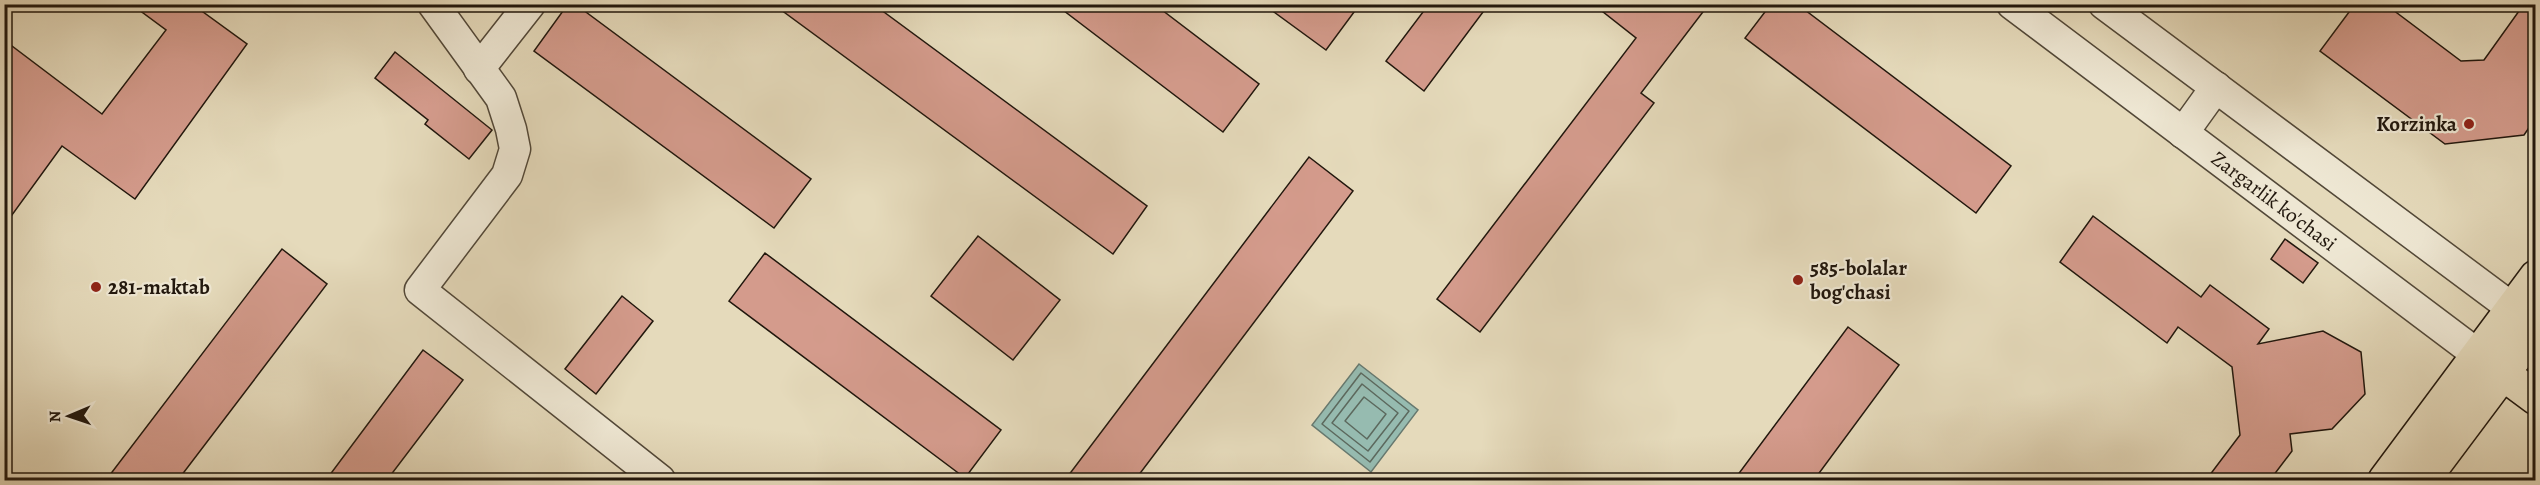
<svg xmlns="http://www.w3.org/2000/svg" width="2540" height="485" font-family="Alegreya,serif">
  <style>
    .water { fill: #96bbb0; stroke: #67796f; stroke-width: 1.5 }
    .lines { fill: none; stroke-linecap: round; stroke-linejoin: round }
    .shore { stroke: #5c695e; stroke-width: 1.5 }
    .building { fill: #d49b8c; stroke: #21170d; stroke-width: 1.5 }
    .minor-casing { stroke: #524838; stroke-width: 33 }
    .major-casing { stroke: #21170d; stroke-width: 36 }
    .minor { stroke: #eee7d3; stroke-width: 30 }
    .major { stroke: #e5dabb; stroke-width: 33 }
    .poi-dot { fill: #8f2418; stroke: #eee7d3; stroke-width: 2 }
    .labels { text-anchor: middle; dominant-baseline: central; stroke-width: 4.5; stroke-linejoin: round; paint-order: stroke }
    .poi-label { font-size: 21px; font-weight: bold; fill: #21170d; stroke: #eee7d3; text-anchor: start }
    .street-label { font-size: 21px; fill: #21170d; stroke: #eee7d3 }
  </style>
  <rect width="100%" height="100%" fill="#e5dabb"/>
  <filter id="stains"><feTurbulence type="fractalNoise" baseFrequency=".00333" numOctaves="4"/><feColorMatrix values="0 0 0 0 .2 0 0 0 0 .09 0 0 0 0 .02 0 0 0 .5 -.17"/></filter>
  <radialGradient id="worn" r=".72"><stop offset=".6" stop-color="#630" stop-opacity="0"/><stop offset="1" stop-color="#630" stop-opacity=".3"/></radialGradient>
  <path class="water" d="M1359 364 1418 410 1371 472 1312 425Z"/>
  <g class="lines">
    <g class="shore">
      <path d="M1361 373 1409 411 1370 462 1322 424Z"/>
      <path d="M1362 384 1398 413 1368 451 1332 423Z"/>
      <path d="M1364 397 1386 414 1367 439 1345 421Z"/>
    </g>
  </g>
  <g class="building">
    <path d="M131 4H192L247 44 135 199 62 146 4 226V40L102 114 166 30Z"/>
    <path d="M568 4H575L811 179 774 228 534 51Z"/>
    <path d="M773 4H873L1147 206 1113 254Z"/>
    <path d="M1055 4H1154L1259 84 1223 132Z"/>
    <path d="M1263 4H1360L1326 50Z"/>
    <path d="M1429 4H1489L1424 91 1386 61Z"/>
    <path d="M1593 4H1709L1641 93 1654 103 1480 332 1437 299 1636 38Z"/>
    <path d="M1771 4H1797L2011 166 1976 213 1745 38Z"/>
    <path d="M2355 4H2385L2461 61 2484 60 2524 4H2535V119L2524 135 2445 144 2320 51Z"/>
    <path d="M395 52 492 130 469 159 425 124 428 120 375 78Z"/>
    <path d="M1309 157 1353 191 1135 480H1065Z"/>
    <path d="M2093 216 2201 297 2210 285 2269 329 2258 344 2323 331 2361 352 2365 394 2332 429 2290 434 2292 451 2270 480H2206L2240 435 2232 367 2178 327 2167 343 2060 262Z"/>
    <path d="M978 236 1060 300 1013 360 931 296Z"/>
    <path d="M2285 239 2318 263 2303 283 2271 259Z"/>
    <path d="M282 249 327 284 178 480H106Z"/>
    <path d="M765 253 1001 430 965 478 729 301Z"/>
    <path d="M622 296 653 321 596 394 565 369Z"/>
    <path d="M1848 327 1899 365 1814 480H1734Z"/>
    <path d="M423 350 463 380 387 480H326Z"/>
  </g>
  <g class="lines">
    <defs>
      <g id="minor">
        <path d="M433 4 501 98 511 129 515 149 507 175 420 290 660 480"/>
        <path d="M2012 4 2477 354"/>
        <path d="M2104 4 2512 308"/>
        <path d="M479 69 530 4"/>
        <path d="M2183 133 2216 87"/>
      </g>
      <g id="major">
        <path d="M2486 361 2536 398"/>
        <path d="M2385 480 2536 277"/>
        <path d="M2423 480 2536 329"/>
      </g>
    </defs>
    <use href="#minor" class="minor-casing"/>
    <use href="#major" class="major-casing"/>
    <use href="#minor" class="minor"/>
    <use href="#major" class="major"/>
  </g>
  <g class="poi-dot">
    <circle cx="2469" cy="124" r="6"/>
    <circle cx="1798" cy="280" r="6"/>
    <circle cx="96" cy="287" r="6"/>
  </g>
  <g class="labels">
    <g class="poi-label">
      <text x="2457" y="124" text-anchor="end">Korzinka</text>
      <text x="1810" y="268">585-bolalar<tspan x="1810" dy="24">bog'chasi</tspan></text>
      <text x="108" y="287">281-maktab</text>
    </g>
    <g class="street-label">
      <text transform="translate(2274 201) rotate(37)">Zargarlik ko'chasi</text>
    </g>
  </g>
  <rect width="2540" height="485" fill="none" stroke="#e5dabb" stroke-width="24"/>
  <rect x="6" y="6" width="2528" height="473" fill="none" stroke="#21170d" stroke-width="3"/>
  <rect x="12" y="12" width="2516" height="461" fill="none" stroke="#21170d" stroke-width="1.5"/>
  <g transform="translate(69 416) rotate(268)" stroke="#eee7d3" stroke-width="4.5" paint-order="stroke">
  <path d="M0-4.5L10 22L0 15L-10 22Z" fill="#21170d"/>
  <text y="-9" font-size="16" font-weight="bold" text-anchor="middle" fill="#21170d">N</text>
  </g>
  <rect width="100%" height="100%" filter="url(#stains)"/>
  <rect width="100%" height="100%" fill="url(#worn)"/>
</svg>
